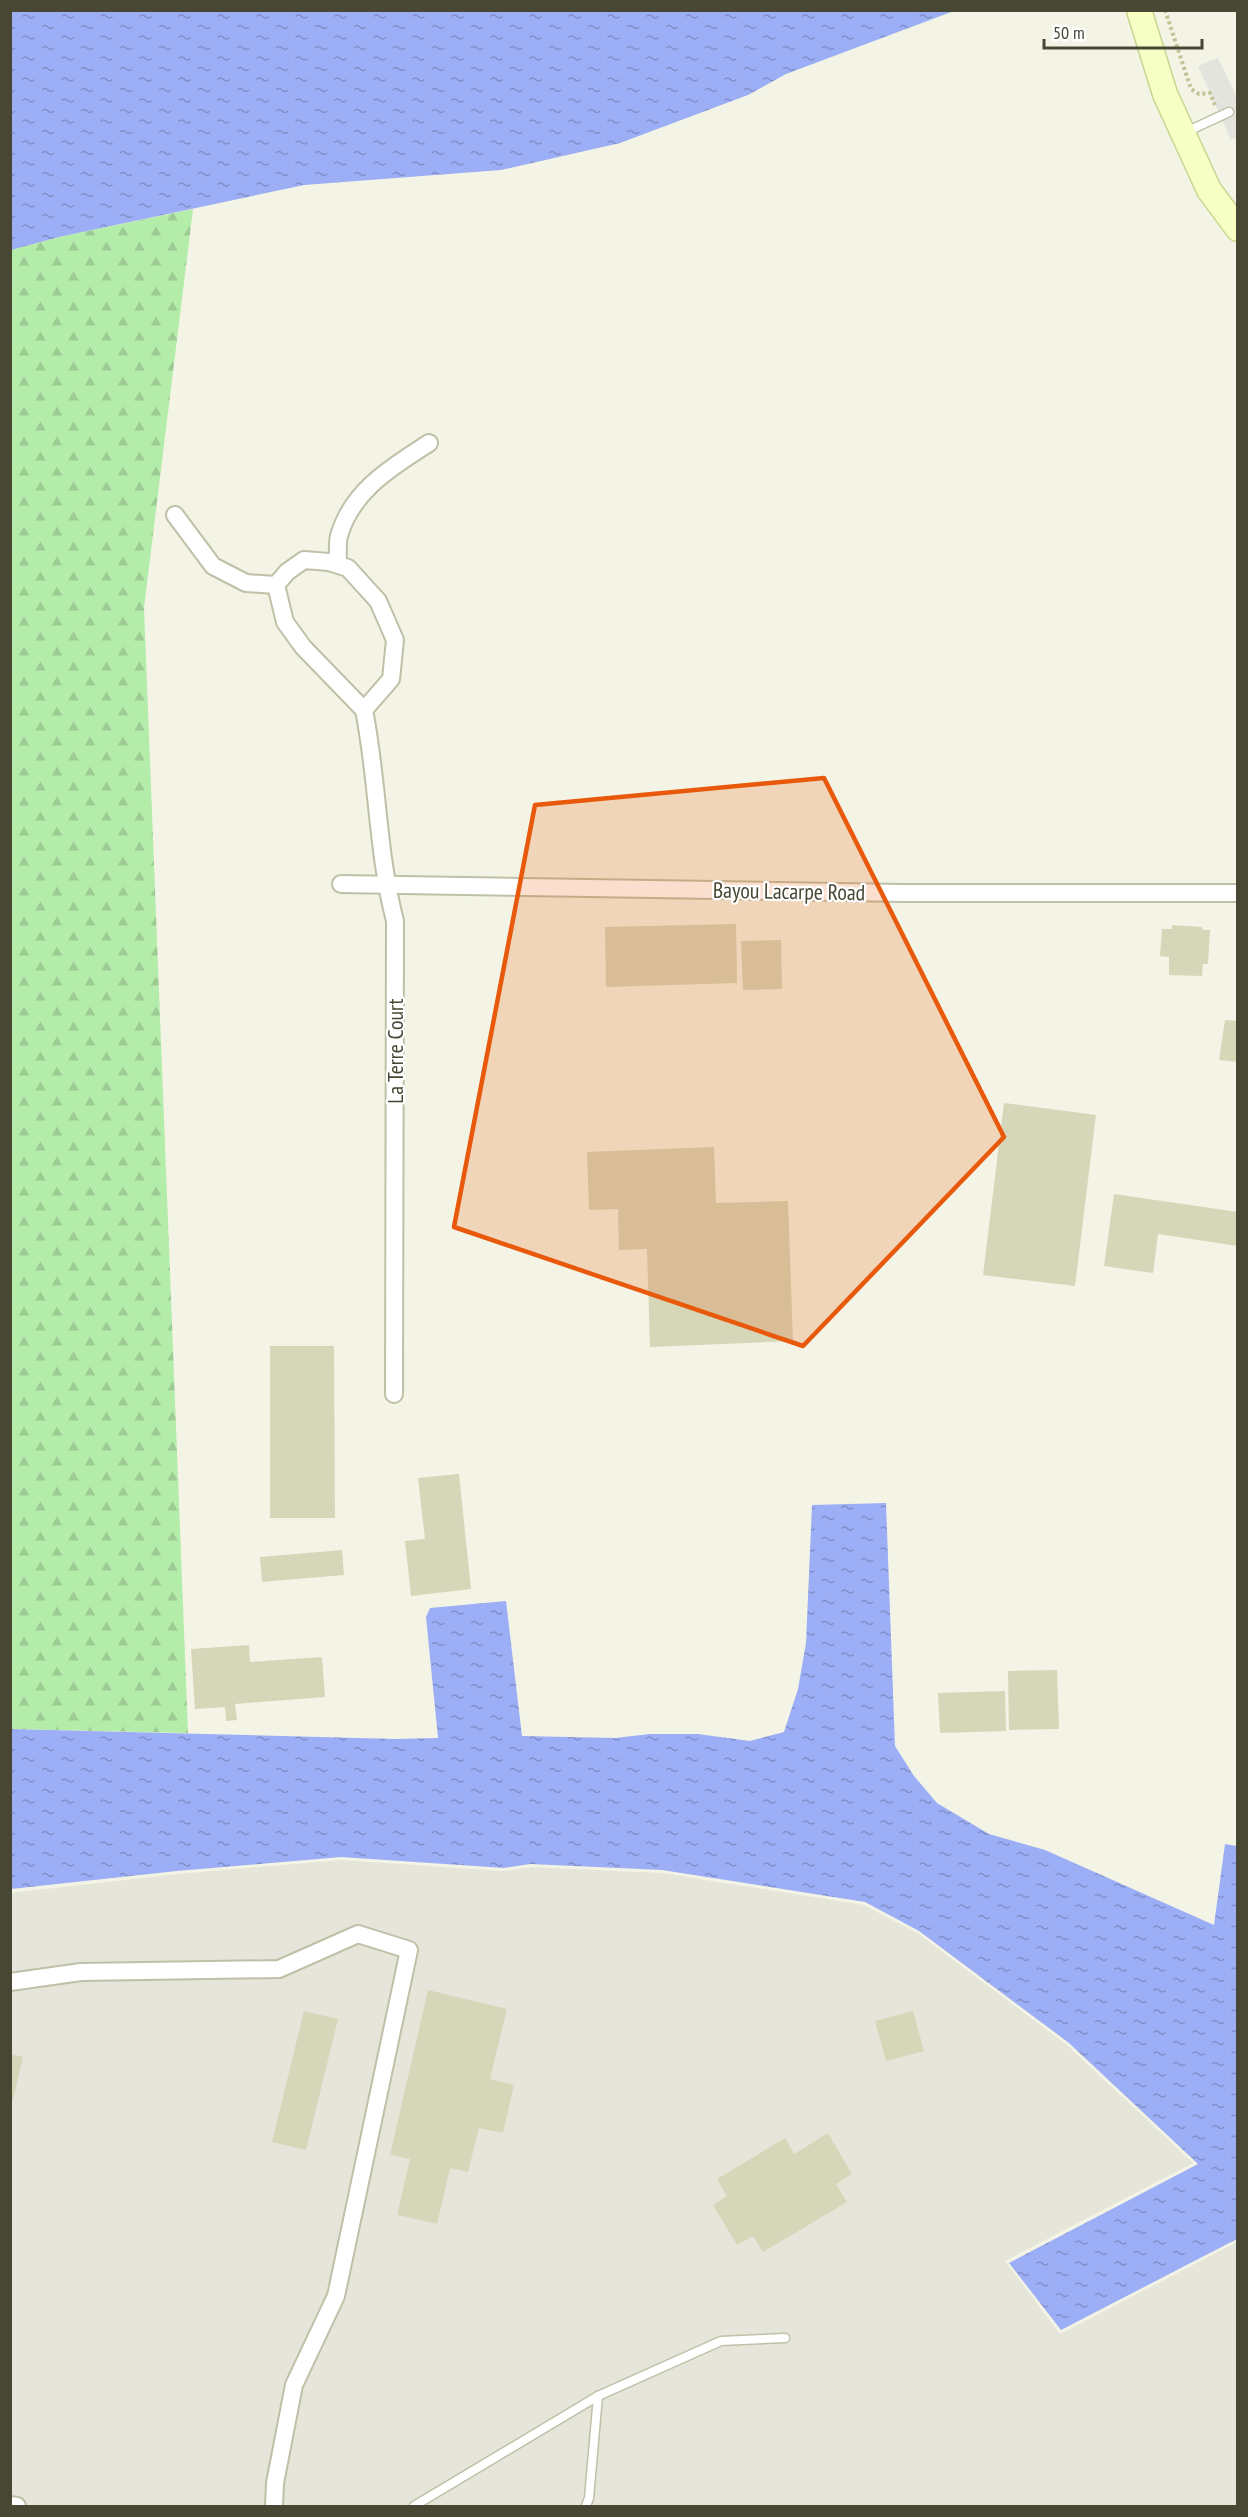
<svg xmlns="http://www.w3.org/2000/svg" width="1248" height="2517" font-family="'PT Sans Narrow',sans-serif">
  <style>
    .industrial { fill: #e6e5da }
    .forest { fill: url(#forest-firs) }
    .parking { fill: #e4e4de }
    .water { fill: url(#water-ripples) }
    .building { fill: #d6d6b9 }
    .lines { fill: none; stroke-linecap: round; stroke-linejoin: round }
    .service-casing { stroke: #bfc0a7; stroke-width: 11 }
    .minor-casing { stroke: #bfc0a7; stroke-width: 20 }
    .secondary-casing { stroke: #cbd48f; stroke-width: 27 }
    .path { stroke: #c1c397; stroke-width: 4; stroke-dasharray: 3 3; stroke-linecap: butt }
    .service { stroke: #fff; stroke-width: 8 }
    .minor { stroke: #fff; stroke-width: 16 }
    .secondary { stroke: #f6ffc4; stroke-width: 24 }
    .marked { fill: #e8590c; fill-opacity: 0.2; stroke: #e8590c; stroke-width: 4.5; stroke-linejoin: round }
    .labels { text-anchor: middle; dominant-baseline: central; stroke-width: 4.5; stroke-linejoin: round; paint-order: stroke }
    .street-label { font-size: 22px; fill: #474734; stroke: #fff }
  </style>
  <defs>
    <pattern id="forest-firs" width="22" height="20" patternUnits="userSpaceOnUse" patternTransform="scale(1.5)"><rect width="22" height="20" fill="#b4ecaa"/><path d="M5 1l3.5 6h-7zM16 11l3.5 6h-7z" fill="#9ccc93"/></pattern>
    <pattern id="water-ripples" width="26" height="14" patternUnits="userSpaceOnUse" patternTransform="scale(1.5)"><rect width="26" height="14" fill="#9caef6"/><path d="M2 4q2-2 4 0t4 0M15 11q2-2 4 0t4 0" fill="none" stroke="#818fc8"/></pattern>
  </defs>
  <rect width="100%" height="100%" fill="#f3f4e5"/>
  <path class="industrial" d="M341 1860 504 1871 531 1867 662 1873 864 1905 917 1933 1067 2045 1193 2163 1005 2261 1060 2334 1237 2242V2506H11L10 1893 178 1874Z"/>
  <path class="forest" d="M193 209 144 608 188 1733 11 1729V250L59 237Z"/>
  <path class="parking" d="M1218 58 1237 98V138L1231 140 1198 66Z"/>
  <g class="water">
    <path d="M11 10H954V11L786 74 748 95 620 143 501 170 304 185 59 237 11 250Z"/>
    <path d="M886 1503 895 1746 914 1776 937 1803 989 1834 1045 1850 1214 1925 1225 1844 1237 1846V2239L1061 2330 1009 2263 1198 2164 1069 2043 919 1931 865 1902 662 1870 530 1864 504 1868 341 1857 177 1871 11 1889V1729L396 1739 438 1738 426 1617 430 1608 506 1601 522 1736 615 1738 650 1734H698L750 1741 784 1732 798 1689 806 1643 812 1505Z"/>
  </g>
  <g class="building">
    <path d="M736 924 737 983 606 987 605 927Z"/>
    <path d="M1172 925 1202 927 1203 930H1210L1208 964H1203L1202 976 1169 975V957L1160 956 1162 929H1172Z"/>
    <path d="M781 940 782 989 743 990 741 941Z"/>
    <path d="M1225 1020 1238 1021V1062L1219 1060Z"/>
    <path d="M1004 1103 1096 1115 1075 1286 983 1275Z"/>
    <path d="M714 1147 716 1203 788 1201 793 1341 650 1347 647 1249 619 1250 618 1209 589 1210 587 1152Z"/>
    <path d="M1114 1194 1238 1212V1246L1158 1234 1153 1273 1104 1266Z"/>
    <path d="M270 1346H334L335 1518H270Z"/>
    <path d="M459 1474 471 1589 411 1596 405 1541 425 1539 418 1478Z"/>
    <path d="M342 1550 344 1575 262 1582 260 1557Z"/>
    <path d="M249 1645 250 1662 322 1657 325 1697 235 1704 237 1720 226 1721 225 1707 195 1709 191 1649Z"/>
    <path d="M1057 1670 1059 1729 1009 1730 1008 1671Z"/>
    <path d="M1005 1691 1006 1731 940 1733 938 1693Z"/>
    <path d="M428 1990 507 2009 490 2079 514 2085 503 2133 479 2128 468 2172 450 2168 437 2224 397 2215 410 2159 390 2155Z"/>
    <path d="M304 2011 338 2019 306 2150 272 2142Z"/>
    <path d="M913 2011 924 2051 886 2061 875 2021Z"/>
    <path d="M10 2054 23 2057 11 2108 10 2107Z"/>
    <path d="M828 2133 852 2174 836 2184 847 2202 763 2252 753 2236 737 2245 713 2205 727 2196 717 2179 785 2138 794 2154Z"/>
  </g>
  <g class="lines">
    <defs>
      <g id="service">
        <path d="M1186 132 1229 112"/>
        <path d="M414 2506 598 2396 721 2341 785 2338"/>
        <path d="M586 2506 589 2498 598 2396"/>
      </g>
      <g id="minor">
        <path d="M175 515 213 566 246 583 276 585"/>
        <path d="M304 560 329 562 348 568 378 601 395 640 391 679 364 710 303 647 285 622 276 585 287 572Z"/>
        <path d="M338 564C338 556 337 544 339 536 352 490 392 467 429 443"/>
        <path d="M364 710C378 780 377 852 395 921L394 1394"/>
        <path d="M341 884 903 893H1238"/>
        <path d="M10 1982 81 1972 279 1969 358 1934 409 1950 336 2296 294 2385 275 2483 274 2506"/>
        <path d="M10 2505 17 2506"/>
      </g>
      <path id="secondary" d="M1139 10 1165 94 1209 190 1238 229"/>
    </defs>
    <use href="#service" class="service-casing"/>
    <use href="#minor" class="minor-casing"/>
    <use href="#secondary" class="secondary-casing"/>
    <path class="path" d="M1165 10 1191 89 1199 94 1210 93 1215 105"/>
    <use href="#service" class="service"/>
    <use href="#minor" class="minor"/>
    <use href="#secondary" class="secondary"/>
  </g>
  <path class="marked" d="M824 778 1004 1137 803 1346 454 1227 535 805Z"/>
  <g class="labels">
    <g class="street-label">
      <text transform="translate(789 891) rotate(1)">Bayou Lacarpe Road</text>
      <text transform="translate(395 1051) rotate(-90)">La Terre Court</text>
    </g>
  </g>
  <rect width="1248" height="2517" fill="none" stroke="#474734" stroke-width="24"/>
  <path d="M1044 39v9h158v-9" fill="none" stroke="#474734" stroke-width="3"/>
  <text x="1053" y="39" font-size="18" fill="#474734" stroke="#ffffff" stroke-width="4.5" paint-order="stroke">50 m</text>
</svg>
